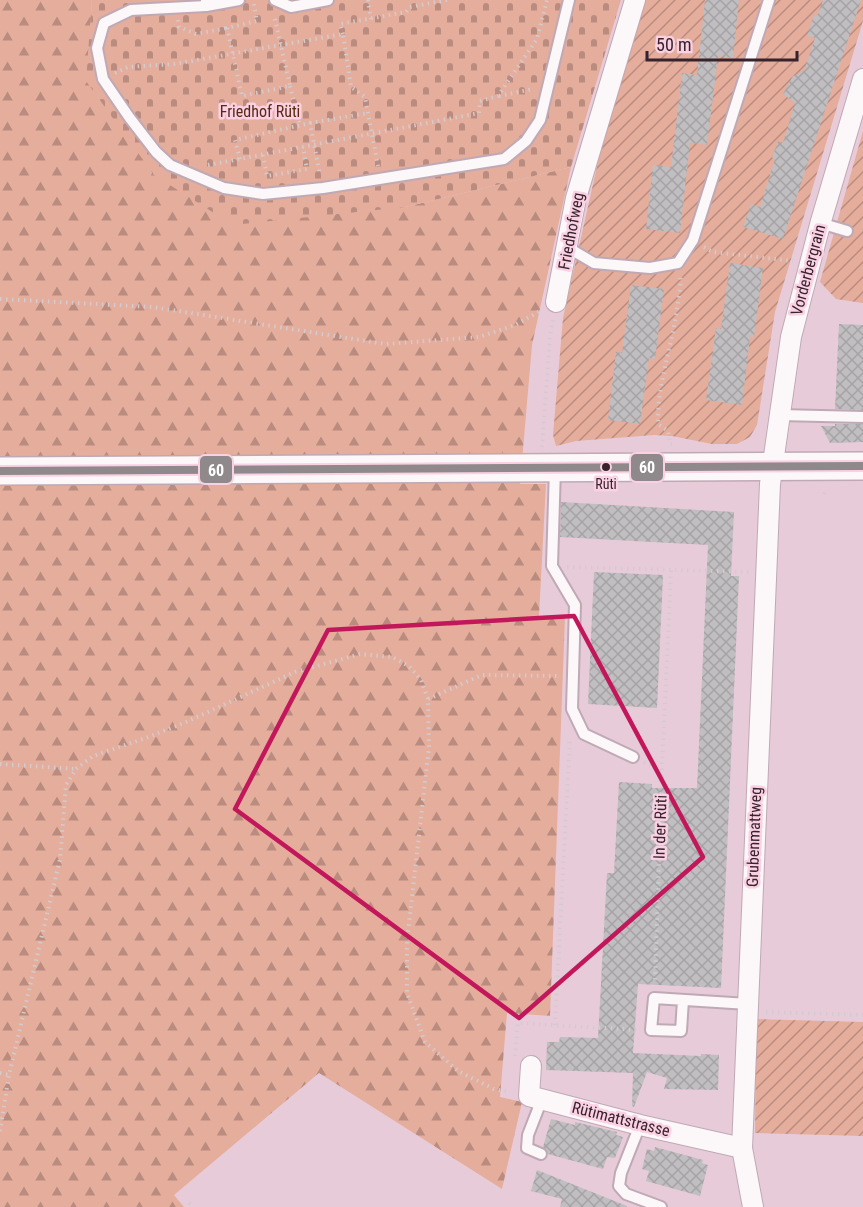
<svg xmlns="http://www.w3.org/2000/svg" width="863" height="1207" font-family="'Roboto Condensed',sans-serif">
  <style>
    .forest { fill: url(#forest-firs) }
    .cemetery { fill: url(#cemetery-stones) }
    .garden { fill: url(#garden-furrows) }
    .building { fill: url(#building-cross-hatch) }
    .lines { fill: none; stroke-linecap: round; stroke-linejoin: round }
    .service-casing { stroke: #bfa9b4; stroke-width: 14 }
    .minor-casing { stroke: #bfa9b4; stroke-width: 22 }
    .secondary-casing { stroke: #bfa9b4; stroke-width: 30 }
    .path { stroke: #d4cbcf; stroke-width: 4; stroke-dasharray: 1.5 4.5; stroke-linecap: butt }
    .service { stroke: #fcf7f9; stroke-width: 10 }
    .minor { stroke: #fcf7f9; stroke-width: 20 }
    .secondary { stroke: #fcf7f9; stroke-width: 27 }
    .bus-1-casing { stroke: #fad0e3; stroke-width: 12 }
    .bus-1 { stroke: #90898c; stroke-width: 8 }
    .marked { fill: none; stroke: #c2185b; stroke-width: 4.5; stroke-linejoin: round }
    .bus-dot { fill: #37232c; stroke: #fad0e3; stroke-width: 2 }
    .labels { text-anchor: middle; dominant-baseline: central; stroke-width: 5; stroke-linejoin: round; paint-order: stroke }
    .bus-label { font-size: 14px; fill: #37232c; stroke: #fad0e3 }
    .park-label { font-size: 16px; fill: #572a0f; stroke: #fad0e3 }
    .street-label { font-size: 16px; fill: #37232c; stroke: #fad0e3 }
    .line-badge { stroke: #fad0e3; stroke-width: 2 }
    .badge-label { font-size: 16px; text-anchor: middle; font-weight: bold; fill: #fff }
  </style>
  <defs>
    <pattern id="forest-firs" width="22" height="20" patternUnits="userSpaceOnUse" patternTransform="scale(1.5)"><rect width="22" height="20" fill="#e5ad9c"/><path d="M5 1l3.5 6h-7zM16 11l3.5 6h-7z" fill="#ba8c7f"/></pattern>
    <pattern id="cemetery-stones" width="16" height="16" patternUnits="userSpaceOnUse" patternTransform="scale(1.5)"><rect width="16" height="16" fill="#e5ad9c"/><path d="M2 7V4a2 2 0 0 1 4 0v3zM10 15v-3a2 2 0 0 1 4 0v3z" fill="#ba8c7f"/></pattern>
    <pattern id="garden-furrows" width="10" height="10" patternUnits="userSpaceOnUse" patternTransform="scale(1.5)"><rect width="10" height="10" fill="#e5ad9c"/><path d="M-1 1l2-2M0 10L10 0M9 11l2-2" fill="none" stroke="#ba8c7f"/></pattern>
    <pattern id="building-cross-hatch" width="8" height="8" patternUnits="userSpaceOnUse" patternTransform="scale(1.5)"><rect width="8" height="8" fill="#c0bec0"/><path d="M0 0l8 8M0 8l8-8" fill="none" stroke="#a6a3a5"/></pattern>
  </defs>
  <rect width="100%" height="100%" fill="#e8cbd9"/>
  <path class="forest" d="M0 0H92L87 82 405 207 571 167 532 345 520 484H546L539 616 565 617 550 1016 507 1013 500 1097 522 1102 502 1189 319 1073 174 1195 184 1207H0Z"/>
  <path class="cemetery" d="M92 0H621L571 167 405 207 233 225 154 175 86 81Z"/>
  <g class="garden">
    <path d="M644 0H863V21L775 312 757 425 750 437 737 444H712L672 436 654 435 576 441 556 446 553 435 563 318 600 153Z"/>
    <path d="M863 131V303L836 299 820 282Z"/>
    <path d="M756 1019 863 1022V1136L755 1133Z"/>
  </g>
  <g class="building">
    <path d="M705 0H739L733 58 718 56 707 145 690 143 680 233 646 229 653 165 671 167 682 73 697 75Z"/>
    <path d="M823 0H861L783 239 743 227 751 204 760 207 775 159 772 158 778 141 783 143 795 103 783 94 793 76 804 71 815 38 807 36 814 15 817 16Z"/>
    <path d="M730 263 763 268 754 337H750L742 405 706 400 716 328 721 329Z"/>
    <path d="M631 285 664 289 655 359 649 358 640 424 608 420 616 352 622 353Z"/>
    <path d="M839 324 863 325V410L835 409Z"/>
    <path d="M835 424H863V442L830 443 821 426H835Z"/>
    <path d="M561 502 734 512 731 576H739L721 988 638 984 633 1053 701 1056V1054L719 1055 718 1090 664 1089 667 1078 647 1072 634 1107 632 1106 633 1073 546 1070 547 1042H559L560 1037 598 1038 607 873H614L619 782 652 784V788H697L708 545 560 537Z"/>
    <path d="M594 572 663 575 657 708 588 704Z"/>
    <path d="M551 1119 575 1125V1122L617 1132 616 1135 623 1137 615 1158 607 1157 603 1169 548 1154 543 1147Z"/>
    <path d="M655 1147 703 1160 702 1163 708 1165 700 1196 646 1181 649 1171 642 1169 647 1149 654 1151Z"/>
    <path d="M537 1170 627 1206V1207H560L562 1199 531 1191Z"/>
  </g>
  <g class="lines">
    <defs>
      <g id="service">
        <path d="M275 0 291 7 328 0"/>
        <path d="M206 1V6L239 0"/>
        <path d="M206 6 131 10 104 23 97 48 103 79 129 117 156 152 170 165 224 188 263 194 323 188 504 159 526 141 540 120 569 0"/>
        <path d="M820 223 847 231"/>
        <path d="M567 247 594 263 650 268 678 263 693 240 769 0"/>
        <path d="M779 415 863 417"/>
        <path d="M555 468 552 566 575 605 572 709 584 734 633 757"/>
        <path d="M683 1000 681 1031 651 1030 654 998 748 1004"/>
        <path d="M640 1125 621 1173 619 1186 626 1194 661 1207"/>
        <path d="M541 1154 527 1148 528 1135 542 1099"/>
      </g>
      <g id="minor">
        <path d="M556 302 576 198 635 0"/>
        <path d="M531 1066 529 1096 640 1125 742 1148"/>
        <path d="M753 1207 742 1148 770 484 791 337 821 221 863 79"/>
      </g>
      <path id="secondary" d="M0 471 863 466"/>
    </defs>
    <use href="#service" class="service-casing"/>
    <use href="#minor" class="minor-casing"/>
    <use href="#secondary" class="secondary-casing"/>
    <g class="path">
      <path d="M368 0 371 19"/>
      <path d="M254 4 257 21 227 28 242 96 290 86 274 15"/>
      <path d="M178 20 179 27 196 34 227 28"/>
      <path d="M343 34 340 24 406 12 410 7 447 0"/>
      <path d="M115 73 128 67 174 64 343 34 351 87 365 97 378 166"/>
      <path d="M290 86 300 126"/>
      <path d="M499 96 533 89"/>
      <path d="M310 123 368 113"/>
      <path d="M263 155 267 176 307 169 303 147"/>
      <path d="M240 159 235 140 310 123 320 175"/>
      <path d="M208 165 479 113 480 101 498 96 537 39 547 0"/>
      <path d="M704 247 713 252 793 261"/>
      <path d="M0 299 153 307 385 344 479 337 515 325 540 311"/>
      <path d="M672 444H670L668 431 658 424C657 384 672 347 677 308 678 298 682 286 680 275"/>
      <path d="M542 447 550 336 553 320"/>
      <path d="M824 494 825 492"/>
      <path d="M567 567 749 572"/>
      <path d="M428 699 482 675 560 676"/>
      <path d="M644 762 662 770 655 983"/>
      <path d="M0 764 76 769"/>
      <path d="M662 770 671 570"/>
      <path d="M766 1012 863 1015"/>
      <path d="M555 1025 570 739"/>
      <path d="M515 1056 518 1023 639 1030"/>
      <path d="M0 1073 9 1075"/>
      <path d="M0 1131 9 1075 60 859 66 785 76 769 93 756 146 738 186 722 295 672 360 654 392 657 409 666 421 680 428 699 429 747 407 941V993L425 1042 458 1071 494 1089 510 1092"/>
      <path d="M189 1203 193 1207"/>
    </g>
    <use href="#service" class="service"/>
    <use href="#minor" class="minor"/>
    <use href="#secondary" class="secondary"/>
    <defs>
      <path id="bus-1" d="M0 471 863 466"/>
    </defs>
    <use href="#bus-1" class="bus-1-casing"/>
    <use href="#bus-1" class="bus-1"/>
  </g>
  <path class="marked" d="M574 616 703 857 519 1018 235 809 328 630Z"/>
  <circle class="bus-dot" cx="606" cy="467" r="5"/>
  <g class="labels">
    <g class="bus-label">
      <text x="606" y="484">Rüti</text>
    </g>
    <g class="park-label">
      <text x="260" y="111">Friedhof Rüti</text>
    </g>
    <g class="street-label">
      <text transform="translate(571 231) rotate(-79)">Friedhofweg</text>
      <text transform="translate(808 270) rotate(-75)">Vorderbergrain</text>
      <text transform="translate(660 827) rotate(-88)">In der Rüti</text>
      <text transform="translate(754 837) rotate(-88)">Grubenmattweg</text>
      <text transform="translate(621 1119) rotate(14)">Rütimattstrasse</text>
    </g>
  </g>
  <g class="line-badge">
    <rect x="630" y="453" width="34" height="29" rx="6" fill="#90898c"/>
    <rect x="199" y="455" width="34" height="29" rx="6" fill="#90898c"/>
  </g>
  <g class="badge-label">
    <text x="647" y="473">60</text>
    <text x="216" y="476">60</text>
  </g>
  <path d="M647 51v9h150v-9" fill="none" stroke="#37232c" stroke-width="3"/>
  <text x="656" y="51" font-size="18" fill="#37232c" stroke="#fad0e3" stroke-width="4.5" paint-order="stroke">50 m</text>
</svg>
